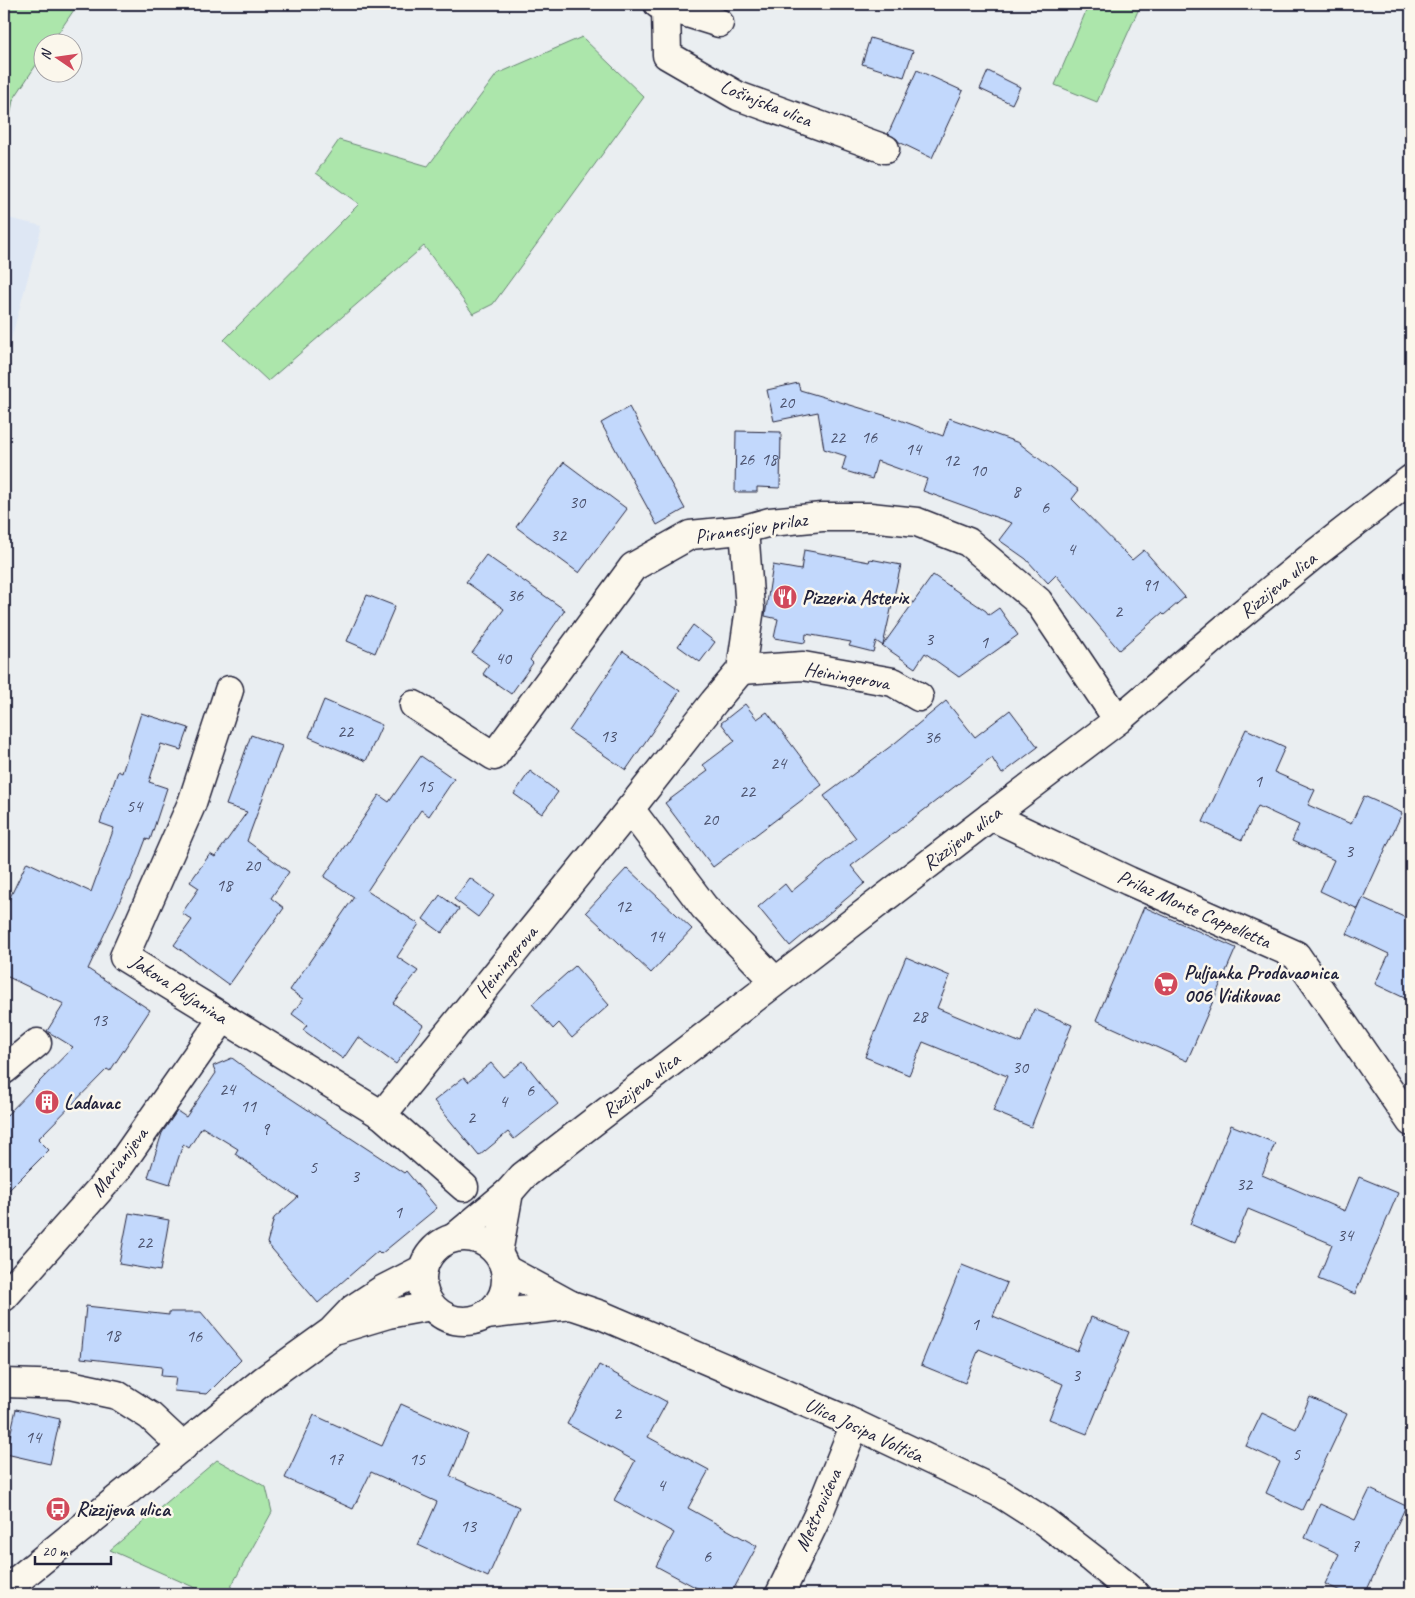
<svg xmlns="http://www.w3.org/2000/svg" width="1415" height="1598" font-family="Caveat,sans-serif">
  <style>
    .built { fill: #dee7f4 }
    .green { fill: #ace6ab; stroke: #678473 }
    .building { fill: #c2d8fc; stroke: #22223b }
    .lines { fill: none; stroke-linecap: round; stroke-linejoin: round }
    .minor-casing { stroke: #22223b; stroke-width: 31 }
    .minor { stroke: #fbf7ec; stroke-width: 28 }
    .labels { text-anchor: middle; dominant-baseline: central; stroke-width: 5; stroke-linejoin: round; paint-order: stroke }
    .number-label { font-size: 18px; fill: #4a506b }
    .street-label { font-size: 20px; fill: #22223b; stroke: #fbf7ec }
    .poi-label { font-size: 20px; font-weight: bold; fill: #22223b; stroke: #fbf7ec; text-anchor: start }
  </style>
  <rect width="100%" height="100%" fill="#eaeef1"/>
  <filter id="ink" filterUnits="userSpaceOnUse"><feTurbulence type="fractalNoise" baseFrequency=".02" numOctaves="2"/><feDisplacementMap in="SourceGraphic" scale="10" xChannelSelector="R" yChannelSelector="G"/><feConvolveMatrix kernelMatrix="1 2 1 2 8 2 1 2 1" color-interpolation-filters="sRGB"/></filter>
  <g filter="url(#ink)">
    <path class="built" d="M4 217 42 226 4 365Z"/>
    <g class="green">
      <path d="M4 4H78L52 42H42V56L13 100 4 150Z"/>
      <path d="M1089 4H1141L1097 102 1055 85Z"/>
      <path d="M582 37 644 97 493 304 473 314 424 246 268 381 224 340 359 204 316 173 339 140 428 166 497 74Z"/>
      <path d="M217 1460 266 1487 272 1512 227 1594H209L110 1550Z"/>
    </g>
    <g class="building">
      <path d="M870 38 913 51 904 77 862 64Z"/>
      <path d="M917 70 963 91 932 158 899 142 897 139 888 134Z"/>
      <path d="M988 71 1020 87 1012 104 980 89Z"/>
      <path d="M798 383 800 390 897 419 943 436 949 418 1019 443 1079 490 1072 499 1132 560 1144 550 1185 597 1164 615 1162 613 1119 650 1056 575 1048 583 1026 559 999 540 1012 523 923 491 927 479 877 461 872 479 842 470 846 456 824 449 818 412 774 421 767 390Z"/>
      <path d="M629 407 685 509 657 525 601 423Z"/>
      <path d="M736 431 781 432 780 488 757 487V492H735Z"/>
      <path d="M564 462 627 509 579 573 516 527Z"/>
      <path d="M804 550 869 562 870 559 901 565 883 645 933 575 986 611 989 615 999 608 1018 635 959 677 925 653 915 668 876 641 873 652 849 646 851 642 806 634 805 643 774 638 778 619 765 616 773 565 801 570Z"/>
      <path d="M486 555 565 610 530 660 533 663 511 694 483 674 489 665 472 653 504 609 466 582Z"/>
      <path d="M367 595 395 606 375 653 347 641Z"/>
      <path d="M693 625 715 642 700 662 678 646Z"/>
      <path d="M623 651 680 691 626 770 569 731Z"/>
      <path d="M324 700 382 725 366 761 309 737Z"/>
      <path d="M946 701 975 737 1010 710 1038 747 1002 774 992 758 851 866 865 883 790 946 758 907 785 884 791 892 856 838 824 796 895 743Z"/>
      <path d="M745 704 757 719 767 712 822 785 713 867 665 803 708 771 703 765 735 741 721 723Z"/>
      <path d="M141 713 189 728 181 750 161 744 149 782 167 788 150 840 146 839 130 881H129L88 969 150 1010 110 1071 107 1069 38 1139 49 1150 4 1195V1118L73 1047 47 1031 64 1004 4 975V910L27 862 91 892 114 828 100 823 118 771 122 773Z"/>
      <path d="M1246 729 1285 747 1274 772 1315 790 1308 805 1351 824 1364 796 1402 813 1358 909 1320 891 1334 860 1292 841 1299 825 1258 806 1242 840 1203 822Z"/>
      <path d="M251 735 282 746 247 841 289 872 271 898 284 908 229 985 174 945 192 920 182 913 199 888 190 882 210 854 215 857 247 812 226 805Z"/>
      <path d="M421 756 454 779 429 816 421 810 367 891 419 924 397 957 418 971 393 1003 423 1025 396 1064 358 1037 343 1059 303 1030 307 1025 292 1014 303 999 290 990 354 897 324 877 379 795 389 802Z"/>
      <path d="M530 771 558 792 542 814 514 794Z"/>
      <path d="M627 868 692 929 651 973 586 912Z"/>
      <path d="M470 878 494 896 478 917 454 899Z"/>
      <path d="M440 895 459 909 442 933 423 919Z"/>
      <path d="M1363 898 1406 918 1411 905V1001L1375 984 1389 954 1347 934Z"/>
      <path d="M1144 907 1236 948 1187 1061 1096 1020Z"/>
      <path d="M906 957 950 976 937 1008 1021 1043 1034 1009 1072 1025 1031 1127 993 1111 1007 1076 923 1042 909 1075 865 1057Z"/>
      <path d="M575 966 609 1005 572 1038 559 1023 553 1029 532 1004Z"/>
      <path d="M232 1058 252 1073 404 1173 406 1171 437 1208 381 1254 378 1251 318 1303 267 1243 274 1218 298 1197 235 1154 238 1149 202 1127 189 1148 183 1144 170 1184 148 1177 162 1133 177 1111 186 1117 216 1073 213 1066Z"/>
      <path d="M523 1061 558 1104 514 1139 508 1132 479 1156 434 1101 464 1077 468 1082 491 1063 503 1077Z"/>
      <path d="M1231 1125 1275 1143 1262 1175 1345 1211 1359 1177 1398 1193 1355 1294 1318 1279 1332 1244 1248 1209 1234 1243 1190 1224Z"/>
      <path d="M129 1213 169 1220 160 1271 119 1264Z"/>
      <path d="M962 1265 1007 1283 993 1316 1077 1351 1091 1317 1129 1332 1087 1434 1049 1419 1063 1384 979 1349 965 1383 921 1365Z"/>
      <path d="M86 1306 169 1315V1312H201L241 1360 207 1394 174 1391 176 1377 161 1376 162 1367 81 1358Z"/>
      <path d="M599 1365 667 1402 648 1437 709 1470 688 1508 757 1546 731 1594H708L656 1566 674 1533 614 1500 635 1461 567 1424Z"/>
      <path d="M1310 1397 1347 1414 1302 1510 1266 1493 1280 1462 1246 1446 1262 1413 1296 1429Z"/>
      <path d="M401 1404 468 1434 450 1476 519 1507 488 1577 418 1545 437 1502 371 1472 353 1509 285 1478 314 1415 382 1446Z"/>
      <path d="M16 1409 60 1419 50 1464 6 1454Z"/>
      <path d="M1370 1489 1406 1506 1365 1594H1347L1325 1584 1339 1554 1305 1538 1320 1504 1355 1520Z"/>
    </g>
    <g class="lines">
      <defs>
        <g id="minor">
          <path d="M658 4 719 23"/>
          <path d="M666 8 667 55 738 96 885 149"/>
          <path d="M741 670 803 666 893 682 919 697"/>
          <path d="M229 690 192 803 124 957 382 1115 464 1187"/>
          <path d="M414 705 494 756 633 567 690 535 741 530 770 522 822 517H870L917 522 968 542 1038 601 1118 720"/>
          <path d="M630 809 704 907 775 981"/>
          <path d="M991 816 1129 881 1296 955 1411 1122"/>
          <path d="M4 1070 37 1043"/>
          <path d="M382 1115 630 809 714 702 741 670 750 608 745 542 741 530"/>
          <circle cx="464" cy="1279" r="42"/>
          <path d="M455 1237 509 1192 523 1176 991 816 1118 720 1238 617 1316 553 1411 479"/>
          <path d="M498 1253 509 1192"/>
          <path d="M505 1269 571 1305 601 1315 844 1419 998 1492 1045 1522 1093 1559 1135 1594"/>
          <path d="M4 1297 116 1171 223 1018"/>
          <path d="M486 1315 571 1305"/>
          <path d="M338 1329 388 1314 431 1306"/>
          <path d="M4 1383 70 1385 117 1395 150 1416 183 1447"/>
          <path d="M4 1591 264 1380 332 1331 353 1309 382 1290 423 1269"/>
          <path d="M780 1594 818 1515 855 1424"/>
        </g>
      </defs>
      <use href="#minor" class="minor-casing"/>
      <use href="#minor" class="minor"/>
    </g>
  </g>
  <defs>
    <symbol id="restaurant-disc" viewBox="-11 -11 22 22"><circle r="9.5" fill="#d1495b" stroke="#fbf7ec"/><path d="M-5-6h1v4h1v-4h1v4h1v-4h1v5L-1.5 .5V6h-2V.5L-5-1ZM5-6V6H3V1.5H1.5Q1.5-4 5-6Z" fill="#fff"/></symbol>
    <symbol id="supermarket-disc" viewBox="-11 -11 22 22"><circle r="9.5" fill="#d1495b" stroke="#fbf7ec"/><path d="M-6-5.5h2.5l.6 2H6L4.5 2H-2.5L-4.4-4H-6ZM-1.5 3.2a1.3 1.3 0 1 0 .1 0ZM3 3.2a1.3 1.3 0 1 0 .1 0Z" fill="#fff"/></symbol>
    <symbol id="building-disc" viewBox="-11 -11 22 22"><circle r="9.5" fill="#d1495b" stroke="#fbf7ec"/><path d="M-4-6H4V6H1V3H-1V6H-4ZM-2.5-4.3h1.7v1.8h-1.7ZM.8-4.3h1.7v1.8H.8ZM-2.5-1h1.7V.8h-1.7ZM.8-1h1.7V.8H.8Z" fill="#fff"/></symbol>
    <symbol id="bus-disc" viewBox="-11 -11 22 22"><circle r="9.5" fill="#d1495b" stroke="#fbf7ec"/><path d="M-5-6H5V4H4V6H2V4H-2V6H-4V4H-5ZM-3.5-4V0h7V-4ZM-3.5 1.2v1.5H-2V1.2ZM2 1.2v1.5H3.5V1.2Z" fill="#fff"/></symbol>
  </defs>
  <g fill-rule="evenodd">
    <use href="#restaurant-disc" x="771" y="583" width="28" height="28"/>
    <use href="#supermarket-disc" x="1152" y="970" width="28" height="28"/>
    <use href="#building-disc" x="33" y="1088" width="28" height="28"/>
    <use href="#bus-disc" x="44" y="1495" width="28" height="28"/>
  </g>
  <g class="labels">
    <g class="number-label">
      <text x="786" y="402">20</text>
      <text x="837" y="437">22</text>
      <text x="869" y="437">16</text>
      <text x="913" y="449">14</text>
      <text x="746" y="459">26</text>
      <text x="769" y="459">18</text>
      <text x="951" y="460">12</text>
      <text x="978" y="470">10</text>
      <text x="1016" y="491">8</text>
      <text x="577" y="502">30</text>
      <text x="1045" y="507">6</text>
      <text x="558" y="535">32</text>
      <text x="1071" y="549">4</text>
      <text x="1150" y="585">91</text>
      <text x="515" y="595">36</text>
      <text x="1118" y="611">2</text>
      <text x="929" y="639">3</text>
      <text x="984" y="642">1</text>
      <text x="503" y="658">40</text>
      <text x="345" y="731">22</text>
      <text x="608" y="736">13</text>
      <text x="932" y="737">36</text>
      <text x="778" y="763">24</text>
      <text x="1258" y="781">1</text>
      <text x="425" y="786">15</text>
      <text x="747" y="791">22</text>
      <text x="134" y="806">54</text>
      <text x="710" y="819">20</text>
      <text x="1349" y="851">3</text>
      <text x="252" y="865">20</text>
      <text x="224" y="885">18</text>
      <text x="623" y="906">12</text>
      <text x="656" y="936">14</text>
      <text x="919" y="1016">28</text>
      <text x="99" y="1020">13</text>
      <text x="1020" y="1067">30</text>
      <text x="227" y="1089">24</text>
      <text x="530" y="1090">6</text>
      <text x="503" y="1101">4</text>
      <text x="248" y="1106">11</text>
      <text x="471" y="1117">2</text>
      <text x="265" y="1129">9</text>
      <text x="313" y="1167">5</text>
      <text x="355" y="1176">3</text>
      <text x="1244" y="1184">32</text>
      <text x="398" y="1212">1</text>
      <text x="1345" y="1235">34</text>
      <text x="144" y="1242">22</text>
      <text x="975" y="1324">1</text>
      <text x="112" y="1335">18</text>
      <text x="194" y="1336">16</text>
      <text x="1076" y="1375">3</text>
      <text x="617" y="1413">2</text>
      <text x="33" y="1437">14</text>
      <text x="1296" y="1454">5</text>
      <text x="335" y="1459">17</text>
      <text x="417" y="1459">15</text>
      <text x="661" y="1485">4</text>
      <text x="468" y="1526">13</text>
      <text x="1355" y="1546">7</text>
      <text x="707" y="1556">6</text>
    </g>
    <g class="street-label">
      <text transform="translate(766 103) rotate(22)">Lošinjska ulica</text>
      <text transform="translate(751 528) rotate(-9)">Piranesijev prilaz</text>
      <text transform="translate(1278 585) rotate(-39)">Rizzijeva ulica</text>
      <text transform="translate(847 676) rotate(10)">Heiningerova</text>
      <text transform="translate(962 838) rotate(-37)">Rizzijeva ulica</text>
      <text transform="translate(1194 909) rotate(24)">Prilaz Monte Cappelletta</text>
      <text transform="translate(506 962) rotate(-51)">Heiningerova</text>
      <text transform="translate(179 989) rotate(33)">Jakova Puljanina</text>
      <text transform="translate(641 1085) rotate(-38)">Rizzijeva ulica</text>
      <text transform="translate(119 1162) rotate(-53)">Marianijeva</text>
      <text transform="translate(864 1430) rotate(25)">Ulica Josipa Voltića</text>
      <text transform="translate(818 1510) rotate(-66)">Meštrovićeva</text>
    </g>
    <g class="poi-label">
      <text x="802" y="597">Pizzeria Asterix</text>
      <text x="1184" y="972">Puljanka Prodavaonica<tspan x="1184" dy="23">006 Vidikovac</tspan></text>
      <text x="64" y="1102">Ladavac</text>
      <text x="76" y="1509">Rizzijeva ulica</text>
    </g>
  </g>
  <rect width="1415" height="1598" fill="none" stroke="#fbf7ec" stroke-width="20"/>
  <rect x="10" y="10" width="1395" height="1578" fill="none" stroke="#22223b" stroke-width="2" filter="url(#ink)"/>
  <g transform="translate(58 58) rotate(283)"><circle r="24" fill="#fbf7ec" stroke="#a4a2a5"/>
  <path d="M0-4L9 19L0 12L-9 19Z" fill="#d1495b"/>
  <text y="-8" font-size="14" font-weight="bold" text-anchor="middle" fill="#22223b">N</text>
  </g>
  <path d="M35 1556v8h76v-8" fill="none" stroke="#22223b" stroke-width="2.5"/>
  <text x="42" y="1556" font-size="15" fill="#22223b" stroke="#fbf7ec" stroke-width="4" paint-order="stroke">20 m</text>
</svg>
